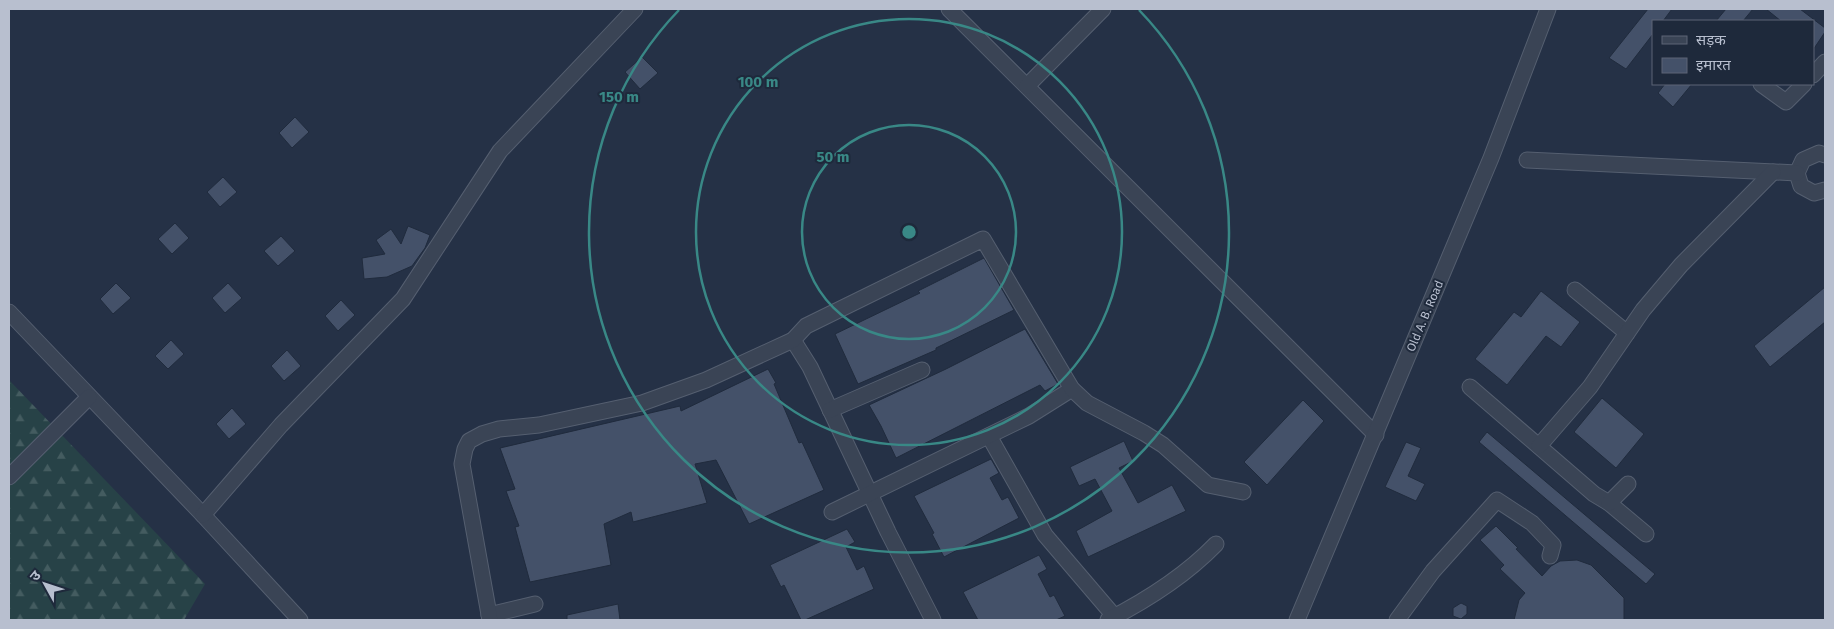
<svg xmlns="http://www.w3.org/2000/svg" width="1834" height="629" font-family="'Fira Sans','Noto Sans Devanagari',sans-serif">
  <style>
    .forest { fill: url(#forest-firs) }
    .building { fill: #445169; stroke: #202b3d }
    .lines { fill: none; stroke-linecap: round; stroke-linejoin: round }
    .minor-casing { stroke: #555f70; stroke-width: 17 }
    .minor { stroke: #3a4455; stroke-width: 15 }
    .ring { fill: none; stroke: #398886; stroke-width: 2.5 }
    .labels { text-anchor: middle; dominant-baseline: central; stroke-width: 4; stroke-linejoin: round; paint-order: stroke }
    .street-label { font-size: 12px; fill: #b8bfcf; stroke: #1e293b }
    .centre { fill: #398886; stroke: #1e293b; stroke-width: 2.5 }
    .ring-label { font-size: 15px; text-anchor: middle; font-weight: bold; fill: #398886; stroke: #1e293b; stroke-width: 4; stroke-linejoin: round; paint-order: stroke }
  </style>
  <defs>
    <pattern id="forest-firs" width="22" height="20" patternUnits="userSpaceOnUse" patternTransform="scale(1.25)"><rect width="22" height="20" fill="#274247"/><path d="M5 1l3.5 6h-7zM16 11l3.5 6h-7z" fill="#445c60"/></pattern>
  </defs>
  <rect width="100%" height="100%" fill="#253146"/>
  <path class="forest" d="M9 380 205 584 184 620H9Z"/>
  <g class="building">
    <path d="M1648 9H1672L1663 21H1653V34L1626 69 1609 58Z"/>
    <path d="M1726 9H1753L1743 21H1716Z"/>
    <path d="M1766 9H1800L1825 28V32L1813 50V21H1781Z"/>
    <path d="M642 57 658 73 640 89 625 72Z"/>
    <path d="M1665 84H1692L1673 107 1658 93Z"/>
    <path d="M295 117 309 132 292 148 279 133Z"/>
    <path d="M223 177 237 192 220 207 207 192Z"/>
    <path d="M175 223 189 238 172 254 158 239Z"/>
    <path d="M408 226 430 235 425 248 412 266 387 277 364 279 362 258 385 254 376 240 391 229 401 244Z"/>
    <path d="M281 236 295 251 278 266 264 251Z"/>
    <path d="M984 258 1014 310 936 348V350L858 384 835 334 920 293 918 291Z"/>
    <path d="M116 283 131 298 113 314 100 299Z"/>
    <path d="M228 283 242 298 225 313 212 298Z"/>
    <path d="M1825 287V322L1770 367 1754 346Z"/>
    <path d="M1541 291 1580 322 1561 347 1546 336 1507 385 1475 359 1514 312 1521 317Z"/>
    <path d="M341 300 355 315 338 331 325 316Z"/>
    <path d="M1025 329 1058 384 1045 391 1040 385 896 458 881 426 869 405 946 369Z"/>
    <path d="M171 340 184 354 168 369 155 356Z"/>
    <path d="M287 350 301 366 284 381 271 366Z"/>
    <path d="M768 369 776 383 774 384 799 443 802 442 824 490 749 524 716 460 695 464 707 503 633 522 631 512 604 524 611 565 530 582 515 527 519 526 506 491 515 489 500 448 680 406 681 411Z"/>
    <path d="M1602 398 1644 434 1616 468 1574 432Z"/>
    <path d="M1303 400 1324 421 1267 485 1244 462Z"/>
    <path d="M232 408 246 424 229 439 216 424Z"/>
    <path d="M1487 432 1655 574 1646 584 1479 442Z"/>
    <path d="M1124 441 1133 461 1119 468 1138 503 1172 485 1186 511 1088 557 1076 531 1112 511 1095 479 1079 486 1070 467Z"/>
    <path d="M1406 442 1421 448 1408 476 1425 484 1416 501 1385 487Z"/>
    <path d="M991 459 999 473 990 478 1002 500 1008 497 1019 518 944 557 932 534 934 533 914 496Z"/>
    <path d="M1496 526 1518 548 1516 549 1542 576 1551 566 1560 561 1577 560 1591 565 1624 598V620H1514L1519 600 1525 593 1500 569 1504 565 1480 540Z"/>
    <path d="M847 529 855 542 846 547 857 570 864 566 874 589 805 620H801L784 585 781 587 770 565Z"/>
    <path d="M1039 555 1047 569 1038 574 1050 597 1054 595 1065 616 1056 620H978L963 592Z"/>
    <path d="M1461 603 1467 606V614L1461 619 1453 616V608Z"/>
    <path d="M618 604 620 620H567V615Z"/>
  </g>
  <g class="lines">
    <defs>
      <g id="minor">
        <path d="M949 9 1376 435"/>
        <path d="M1813 75 1825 62"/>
        <path d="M1761 84 1786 102 1804 84"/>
        <path d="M1027 86 1103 9"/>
        <path d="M1825 155 1819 153 1803 160 1797 173 1801 186 1814 193 1825 190"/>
        <path d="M1527 160 1797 173"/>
        <path d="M1575 290 1627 333"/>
        <path d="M9 312 203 515 300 620"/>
        <path d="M793 340 810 367 888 532 933 620"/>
        <path d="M1470 387 1594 494 1609 503 1646 534"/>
        <path d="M830 410 922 370"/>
        <path d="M989 436 1045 535 1115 617"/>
        <path d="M1539 446 1590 387 1643 310 1681 265 1773 172"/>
        <path d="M9 477 89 397"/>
        <path d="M1609 503 1628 484"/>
        <path d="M832 512 1029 416 1072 389"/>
        <path d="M203 515 281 425 403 299 500 151 635 9"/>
        <path d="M489 615 535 604"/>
        <path d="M490 620 462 464 465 449 469 441 482 434 499 429 539 425 642 403 706 380 793 340 806 326 983 239 1072 389 1087 403 1144 433 1163 445 1208 485 1243 492"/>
        <path d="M1108 620C1147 600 1185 576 1216 544"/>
        <path d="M1297 620 1491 158 1548 9"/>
        <path d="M1397 620 1433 571 1497 500 1532 523 1553 545 1550 556"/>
      </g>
    </defs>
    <use href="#minor" class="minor-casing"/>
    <use href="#minor" class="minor"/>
  </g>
  <g class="ring">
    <circle cx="909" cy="232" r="107"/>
    <circle cx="909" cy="232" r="213"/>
    <path d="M1139 10A320 320 0 1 1 679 10"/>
  </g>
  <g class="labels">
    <g class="street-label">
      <text transform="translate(1425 316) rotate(-67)">Old A. B. Road</text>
    </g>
  </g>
  <circle cx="909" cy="232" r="8" class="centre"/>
  <g class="ring-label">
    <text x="758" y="87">100 m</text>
    <text x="619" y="102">150 m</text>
    <text x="833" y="162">50 m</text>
  </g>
  <rect width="1834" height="629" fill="none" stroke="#b8bfcf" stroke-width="20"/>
  <rect x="1652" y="20" width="162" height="65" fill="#1e293b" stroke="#5c6576"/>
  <rect x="1662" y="36" width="25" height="8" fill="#3a4455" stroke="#5c6576"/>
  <text x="1696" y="45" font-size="15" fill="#b8bfcf">सड़क</text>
  <rect x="1662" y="58" width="25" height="15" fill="#445169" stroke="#5c6576"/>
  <text x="1696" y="70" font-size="15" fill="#b8bfcf">इमारत</text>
  <g transform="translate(45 584) rotate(310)" stroke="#1e293b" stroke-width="4" paint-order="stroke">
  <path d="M0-4L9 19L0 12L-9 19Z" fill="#b8bfcf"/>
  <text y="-8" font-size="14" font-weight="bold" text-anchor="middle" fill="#b8bfcf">उ</text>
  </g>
</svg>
